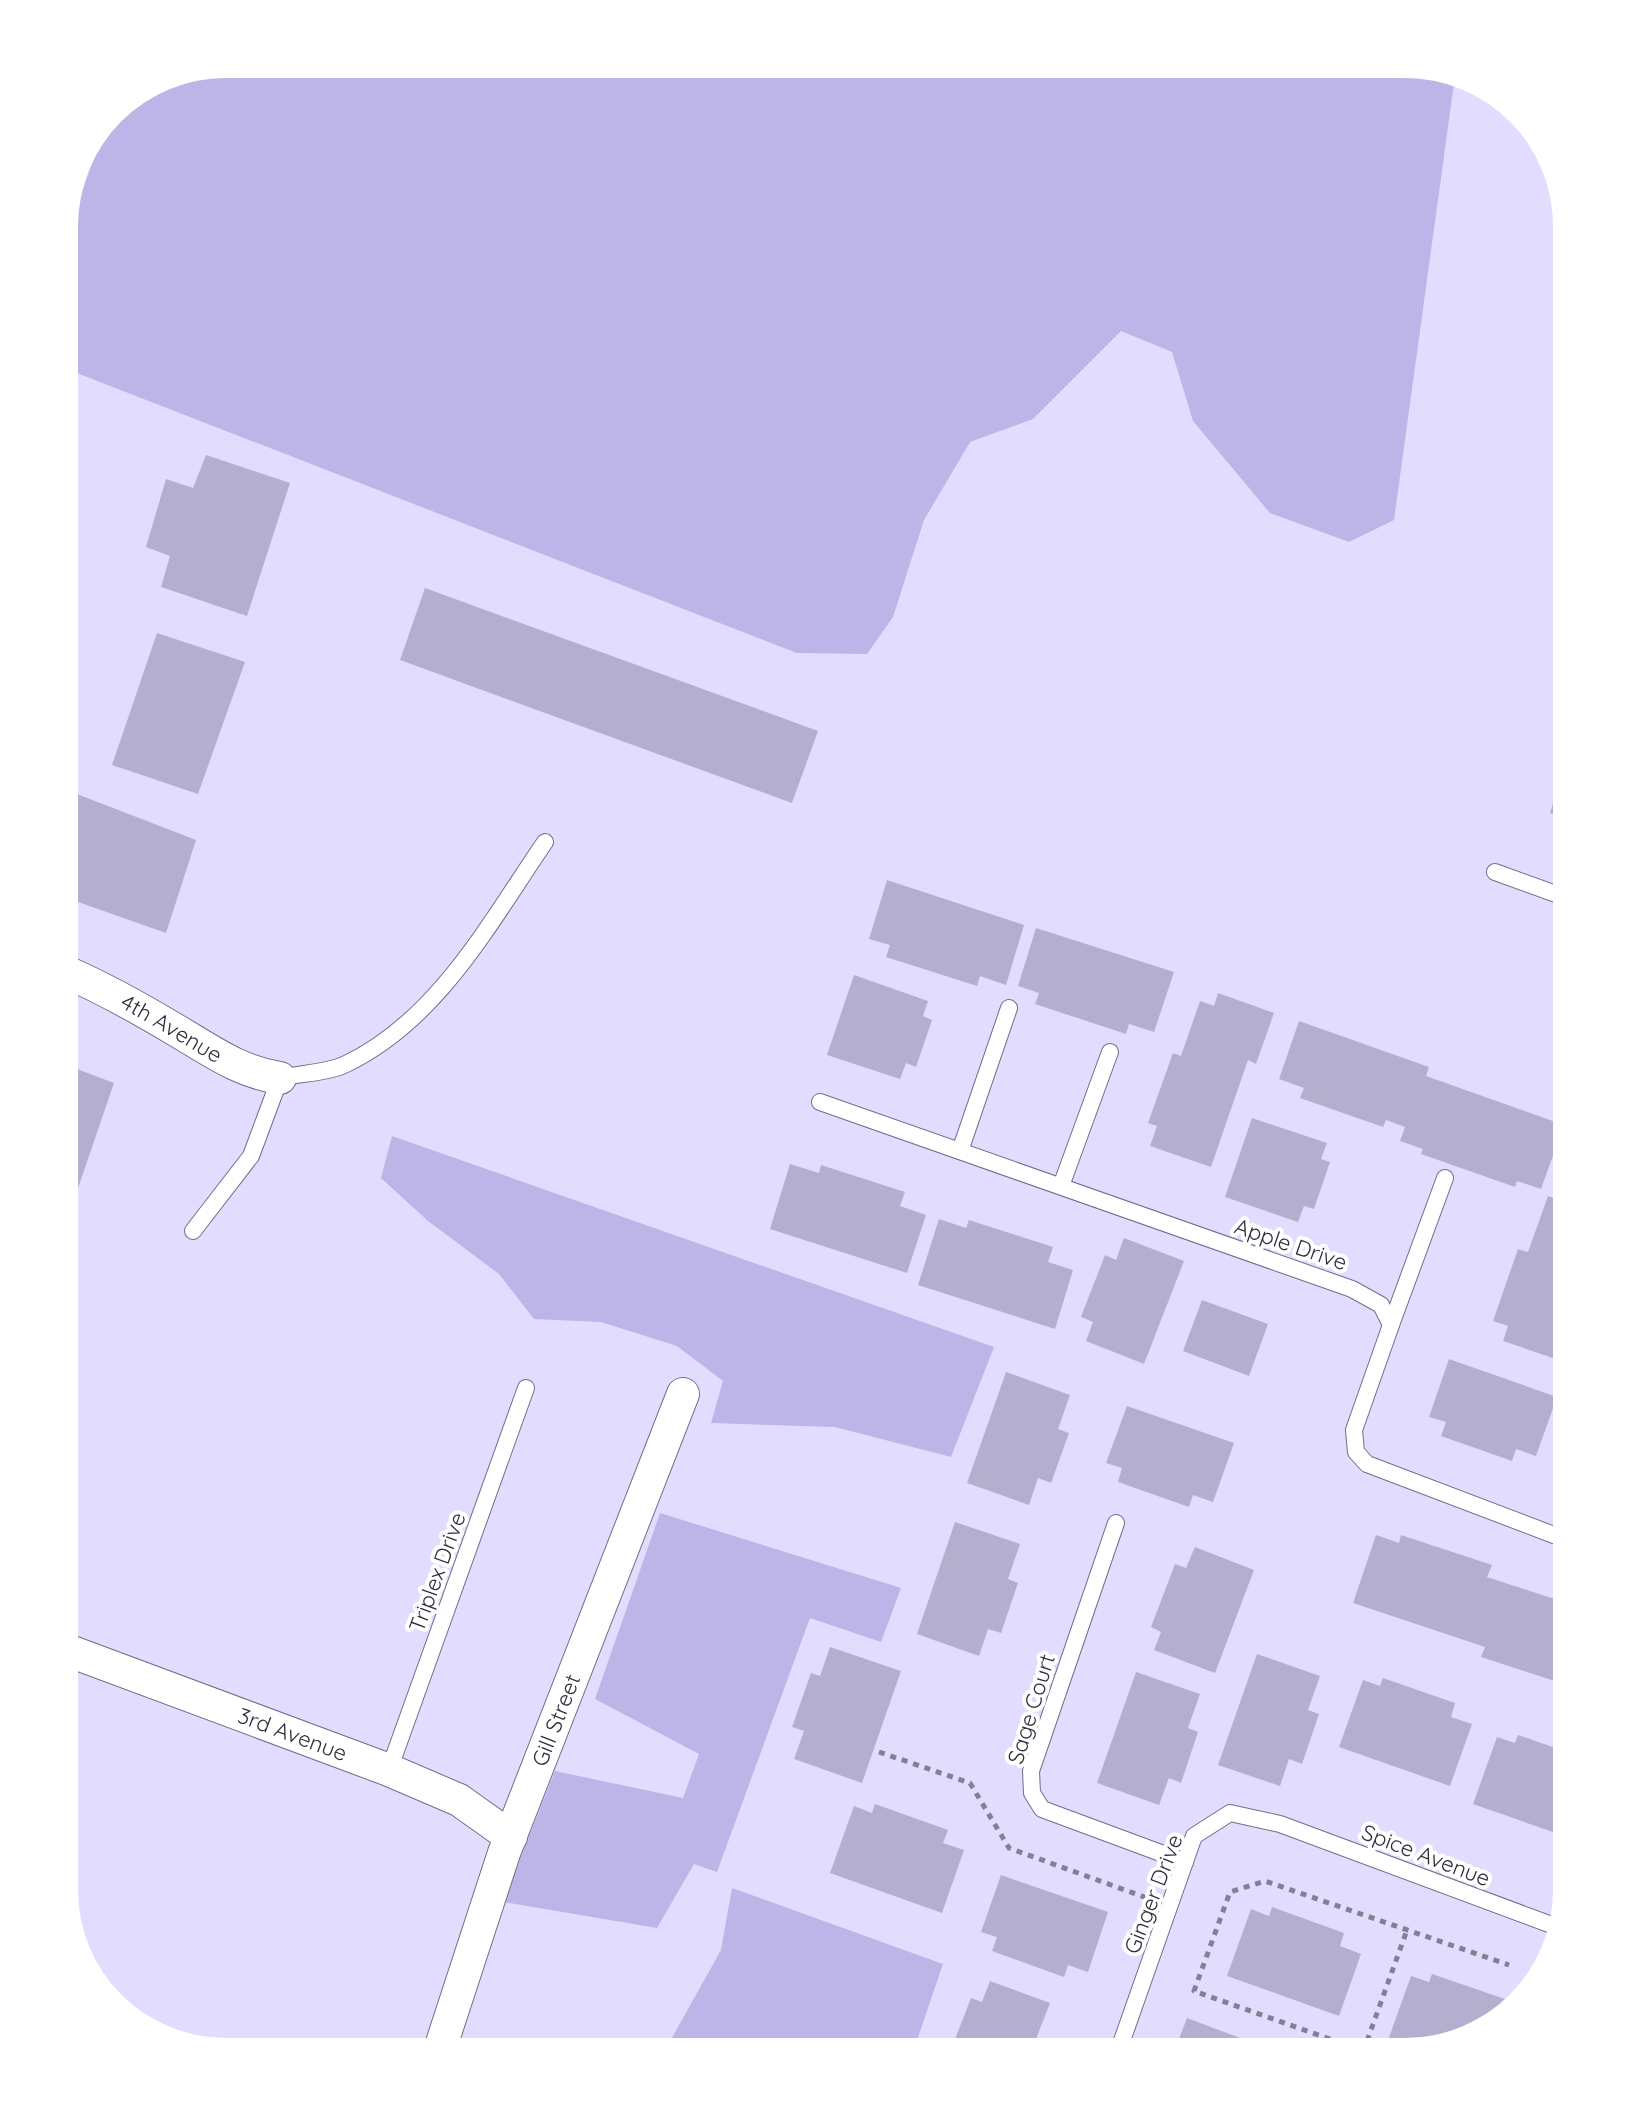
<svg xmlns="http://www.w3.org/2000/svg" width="1631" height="2116" font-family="Quicksand,sans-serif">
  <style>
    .green { fill: #bdb4e8 }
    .building { fill: #b5afcf }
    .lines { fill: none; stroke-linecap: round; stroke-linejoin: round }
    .service-casing { stroke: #726d8a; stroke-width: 18 }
    .minor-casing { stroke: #726d8a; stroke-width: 34 }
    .path { stroke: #838096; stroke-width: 5; stroke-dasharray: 6 6; stroke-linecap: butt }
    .service { stroke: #fff; stroke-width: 16 }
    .minor { stroke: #fff; stroke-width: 32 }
    .labels { text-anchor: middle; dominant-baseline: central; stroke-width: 8; stroke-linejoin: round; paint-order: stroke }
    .street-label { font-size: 22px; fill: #2f2d39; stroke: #fff }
  </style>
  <rect width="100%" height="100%" fill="#e2ddfe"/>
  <g class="green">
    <path d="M226 64H1416L1455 76 1394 520 1349 542 1270 513 1193 421 1172 352 1121 331 1033 419 970 442 924 520 893 617 867 654 797 653 64 368V243L108 118C137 80 181 73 226 64Z"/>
    <path d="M392 1136 994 1347 951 1457 835 1427 711 1423 723 1381 677 1346 601 1322 534 1319 499 1274 428 1221 381 1178Z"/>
    <path d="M660 1513 901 1588 881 1642 810 1618 717 1872 694 1864 657 1928 503 1902 555 1771 683 1798 699 1754 595 1699Z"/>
    <path d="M732 1888 943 1964 913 2052H664L721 1950Z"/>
  </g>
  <g class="building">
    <path d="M206 455 290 483 247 616 161 587 170 556 146 547 166 479 193 488Z"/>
    <path d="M425 588 818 731 792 803 400 660Z"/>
    <path d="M157 633 245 662 198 794 112 765Z"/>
    <path d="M1566 763H1567V819L1550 813Z"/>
    <path d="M64 789 196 840 166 933 64 897Z"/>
    <path d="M887 880 1024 925 1006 985 980 976 977 986 886 957 890 945 869 939Z"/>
    <path d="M1036 928 1174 972 1154 1032 1129 1024 1126 1034 1035 1004 1039 993 1018 986Z"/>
    <path d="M854 975 928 1001 923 1016 932 1020 916 1067 906 1063 900 1079 827 1055Z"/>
    <path d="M1218 993 1274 1013 1256 1064 1248 1060 1211 1167 1150 1146 1157 1126 1148 1123 1173 1053 1181 1056 1200 1001 1214 1006Z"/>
    <path d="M1299 1021 1429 1067 1426 1076 1564 1125 1541 1189 1517 1181 1515 1187 1421 1154 1423 1149 1400 1141 1405 1127 1386 1120 1383 1127 1300 1098 1304 1088 1279 1079Z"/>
    <path d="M64 1064 114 1083 65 1226H64Z"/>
    <path d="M1252 1118 1327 1143 1321 1159 1330 1162 1314 1209 1304 1206 1298 1222 1225 1197Z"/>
    <path d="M790 1164 819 1173 821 1165 905 1192 900 1206 926 1215 907 1273 770 1229Z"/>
    <path d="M1559 1189 1567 1192V1328L1556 1359 1503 1341 1508 1326 1493 1321 1518 1249 1528 1252 1548 1196 1556 1199Z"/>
    <path d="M939 1219 966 1228 969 1220 1053 1247 1048 1262 1073 1270 1055 1329 918 1285Z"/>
    <path d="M1124 1238 1184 1261 1144 1364 1086 1341 1093 1322 1081 1317 1105 1255 1116 1260Z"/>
    <path d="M1202 1300 1268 1324 1249 1376 1183 1351Z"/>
    <path d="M1449 1359 1557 1397 1536 1456 1516 1449 1512 1461 1441 1436 1446 1422 1429 1417Z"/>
    <path d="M1006 1372 1070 1395 1058 1429 1069 1433 1051 1483 1038 1478 1029 1505 967 1483Z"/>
    <path d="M1127 1406 1234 1443 1213 1502 1193 1495 1189 1507 1118 1482 1122 1468 1106 1463Z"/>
    <path d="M955 1522 1020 1544 1008 1579 1018 1583 1001 1633 988 1629 979 1656 917 1634Z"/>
    <path d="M1376 1535 1399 1543 1401 1535 1492 1565 1487 1577 1567 1603V1685L1481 1657 1485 1647 1353 1603Z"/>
    <path d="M1195 1547 1254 1570 1215 1673 1154 1650 1161 1632 1151 1627 1175 1564 1186 1568Z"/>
    <path d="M830 1647 901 1671 862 1783 794 1759 804 1731 792 1727 811 1673 820 1676Z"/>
    <path d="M1257 1654 1320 1676 1308 1710 1319 1714 1302 1764 1289 1759 1280 1786 1218 1765Z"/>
    <path d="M1136 1672 1200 1694 1188 1728 1198 1732 1181 1783 1169 1778 1159 1805 1097 1783Z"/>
    <path d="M1383 1678 1455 1703 1451 1717 1472 1724 1450 1786 1339 1747 1363 1680 1380 1686Z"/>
    <path d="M1518 1735 1567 1752V1837L1473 1804 1497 1737 1515 1743Z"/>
    <path d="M875 1804 948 1830 943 1843 964 1850 942 1913 830 1873 854 1806 872 1813Z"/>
    <path d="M1001 1875 1108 1912 1088 1972 1068 1965 1064 1977 992 1951 997 1937 981 1932Z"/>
    <path d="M1272 1907 1344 1933 1340 1946 1361 1954 1339 2016 1227 1976 1251 1909 1269 1916Z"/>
    <path d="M1432 1974 1505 1999 1500 2012 1505 2014 1495 2025 1410 2051 1387 2043 1411 1976 1429 1982Z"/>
    <path d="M990 1981 1050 2003 1031 2052H950L971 1998 982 2002Z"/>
    <path d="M1187 2018 1277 2052H1174Z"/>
  </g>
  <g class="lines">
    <defs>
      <g id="service">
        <path d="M1495 872 1567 898"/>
        <path d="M820 1102 1352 1289 1381 1305 1391 1325 1354 1430 1356 1452 1367 1464 1567 1540"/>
        <path d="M960 1151 1009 1008"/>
        <path d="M1061 1186 1110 1052"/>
        <path d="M193 1231 251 1156 280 1078C301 1073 328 1073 346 1064 438 1020 490 922 545 842"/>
        <path d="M1391 1325 1445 1178"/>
        <path d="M1116 1523 1031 1771 1032 1793 1042 1809 1185 1862"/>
        <path d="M389 1770 526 1388"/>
        <path d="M1118 2052 1194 1836 1230 1813 1280 1824 1557 1927"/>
      </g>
      <g id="minor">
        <path id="s1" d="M64 971C101 987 139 1008 174 1029 210 1050 239 1072 280 1078"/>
        <path id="s2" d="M64 1649 389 1770 459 1800 511 1837"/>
        <path id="s3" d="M439 2052 504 1853 683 1394"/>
      </g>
    </defs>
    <use href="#service" class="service-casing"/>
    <use href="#minor" class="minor-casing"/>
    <g class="path">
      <path d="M879 1752 970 1783 1009 1848 1147 1898"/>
      <path d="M1364 2051 1194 1991 1230 1892 1265 1881 1509 1965"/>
      <path d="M1363 2052 1407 1930"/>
    </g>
    <use href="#service" class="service"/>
    <use href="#minor" class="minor"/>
  </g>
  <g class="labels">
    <g class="street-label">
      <text stroke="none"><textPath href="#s1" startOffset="122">4th Avenue</textPath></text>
      <text transform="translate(1291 1244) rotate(19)">Apple Drive</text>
      <text transform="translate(437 1572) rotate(-70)">Triplex Drive</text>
      <text transform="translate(1031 1709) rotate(-73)">Sage Court</text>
      <text stroke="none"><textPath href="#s3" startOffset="352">Gill Street</textPath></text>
      <text stroke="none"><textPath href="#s2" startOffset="244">3rd Avenue</textPath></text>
      <text transform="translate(1426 1855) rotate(21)">Spice Avenue</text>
      <text transform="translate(1153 1894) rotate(-69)">Ginger Drive</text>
    </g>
  </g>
  <path d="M0 0H1631V2116H0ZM226 78H1405A148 148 0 0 1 1553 226V1890A148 148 0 0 1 1405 2038H226A148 148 0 0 1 78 1890V226A148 148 0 0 1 226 78Z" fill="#fff" fill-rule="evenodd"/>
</svg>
